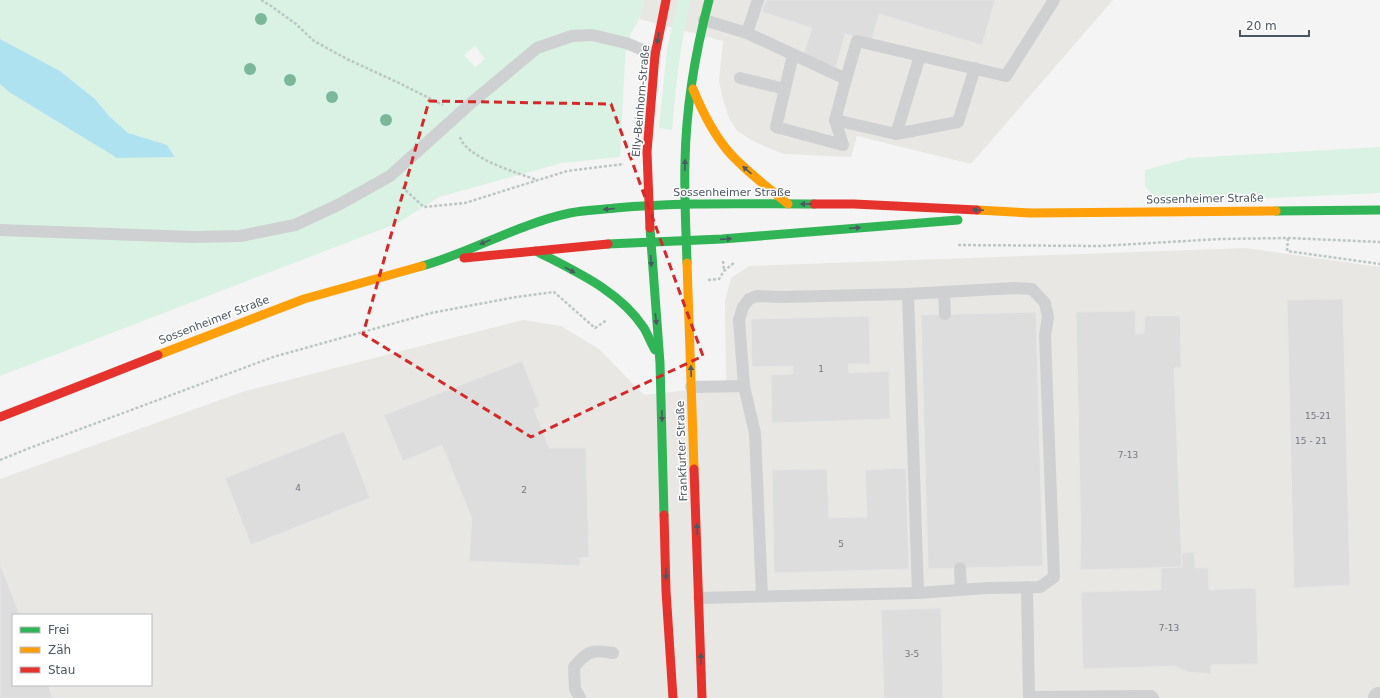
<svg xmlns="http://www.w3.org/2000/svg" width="1380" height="698" font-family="'DejaVu Sans',sans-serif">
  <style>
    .commercial { fill: #e8e7e3; fill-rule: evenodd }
    .green { fill: #d9f2e3; fill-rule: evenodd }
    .water { fill: #aee2f0 }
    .building { fill: #ddddde; stroke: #e5e6e7 }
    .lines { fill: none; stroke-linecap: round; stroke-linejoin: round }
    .path { stroke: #bcc7c4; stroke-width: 2.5; stroke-dasharray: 3 2; stroke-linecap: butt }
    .lane { stroke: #ced0d2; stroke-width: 12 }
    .street { stroke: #ced0d2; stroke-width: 22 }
    .fast { stroke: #30b455; stroke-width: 9 }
    .slow { stroke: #ff9f0a; stroke-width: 9 }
    .jam { stroke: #e5322d; stroke-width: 9 }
    .tree { fill: #7ab899 }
    .oneway { fill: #495b60 }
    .marked { fill: none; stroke: #d62828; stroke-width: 3; stroke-dasharray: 8 5; stroke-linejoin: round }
    .labels { text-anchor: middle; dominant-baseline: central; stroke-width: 3; stroke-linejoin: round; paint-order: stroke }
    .number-label { font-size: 9px; fill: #707881 }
    .street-label { font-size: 11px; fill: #4a5661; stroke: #fff }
  </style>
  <rect width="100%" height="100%" fill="#f4f4f4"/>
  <g class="commercial">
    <path d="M644 0H1113L971 164 857 136 851 157 783 154 755 142 737 131 729 118 723 100 719 81 723 41 639 19Z"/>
    <path d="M1246 248 1380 267V698H0V479L245 391 523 320 561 326 599 349 644 395 726 386 725 301 731 278 749 266ZM13 615H151V685H13Z"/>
  </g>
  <g class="green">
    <path d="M0 0H644L639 19 626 43 620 157 562 163 439 197 398 223 0 376V84L9 92 117 158 175 156 167 145 128 133 109 116 95 99 60 71 0 39ZM475 46 485 59 475 67 464 55Z"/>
    <path d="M678 0H691C680 42 676 86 672 130L659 128 667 50Z"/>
    <path d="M1380 147V193L1269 198 1157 199 1145 186V170L1189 158Z"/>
  </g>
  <path class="water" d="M0 39 60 71 95 99 109 116 128 133 167 145 175 157 117 158 9 92 0 84Z"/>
  <g class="building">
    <path d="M766 0H995L982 45 879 14 871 42 845 34 836 67 803 57 812 28 762 12Z"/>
    <path d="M1343 299 1350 585 1294 588 1287 300Z"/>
    <path d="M1135 311 1136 334 1144 333 1145 316H1180L1181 367 1174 368 1182 567 1080 570 1081 542 1076 312Z"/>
    <path d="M1036 312 1043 566 928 569 921 315Z"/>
    <path d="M869 316 870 364H848L849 373 889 371 890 419 772 423 771 375 793 374V366L752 367 751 319Z"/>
    <path d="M522 361 540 406 534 409 549 448H586L589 557 580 558V566L469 561 472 519 442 445 403 461 384 415Z"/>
    <path d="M344 431 370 498 251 545 225 478Z"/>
    <path d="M906 468 909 569 774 573 772 470 827 469 829 518 867 517 865 470Z"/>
    <path d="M1194 552 1195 568H1208L1209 590 1256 588 1258 664 1211 665V674L1188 672 1175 666 1083 669 1081 592 1161 590V568L1182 567V553Z"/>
    <path d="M0 564 20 615H13V685H48L53 698H0Z"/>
    <path d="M941 608 943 698H884L881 610Z"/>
  </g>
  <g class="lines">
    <g class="path">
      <path d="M261 0 271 6 296 24 314 41 347 59 399 83 443 105"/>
      <path d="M460 137C466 158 518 173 537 180"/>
      <path d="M402 187 424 207 465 203 567 171 624 164"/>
      <path d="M1288 238 1287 251 1380 264"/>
      <path d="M958 245 1100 246 1220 239 1288 238 1380 242"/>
      <path d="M723 261 724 271"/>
      <path d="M708 280 719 279 724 271 735 262"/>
      <path d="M0 460 27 449 273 357 431 313 516 297 554 292 595 328 607 320"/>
    </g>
    <g class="lane">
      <path d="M704 20 747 33 846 79 857 41 1006 76 1054 0"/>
      <path d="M747 33 758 0"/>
      <path d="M793 55 776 127 843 145 835 120 896 134 958 122 975 68"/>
      <path d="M740 78 785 89"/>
      <path d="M835 120 846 79"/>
      <path d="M896 134 920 56"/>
      <path d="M0 230 193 237 240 236 295 225 340 204 390 176 470 104 537 48 572 36 592 35 626 43 655 55"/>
      <path d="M944 292 945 314"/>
      <path d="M908 294 918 593"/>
      <path d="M691 387 744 386"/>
      <path d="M960 568 961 589"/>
      <path d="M1027 587 1029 697 1151 696 1153 698"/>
      <path d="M699 598 918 593 987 588 1040 587 1054 577 1045 335 1048 317 1045 303 1032 289 1015 288 908 294 780 297 757 296 749 299 743 307 739 320 744 386 755 433 762 596"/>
      <path d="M580 698 575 689 574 667C587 651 593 649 613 653"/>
    </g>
    <path class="street" d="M1379 698H1380"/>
    <g class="fast">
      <path d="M1276 211 1380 210"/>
      <path d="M650 228 660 363 664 515"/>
      <path d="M608 244 722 239 958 220"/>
      <path d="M536 251C574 271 619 290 644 328 648 335 651 343 655 350"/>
      <path d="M687 263C686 230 684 196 685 162 686 108 695 53 709 0"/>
      <path d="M422 266C472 252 518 224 570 213 584 210 600 210 615 208 681 202 748 204 814 204"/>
    </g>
    <g class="slow">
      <path d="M693 89C702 111 712 132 728 151 745 171 768 187 788 204"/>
      <path d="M977 210 1031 213 1276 211"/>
      <path d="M687 263 694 469"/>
      <path d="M158 355 304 299 422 266"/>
    </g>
    <g class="jam">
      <path d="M814 204H854L977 210"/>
      <path d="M650 228 647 152 655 55 666 0"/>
      <path d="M464 258 608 244"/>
      <path d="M0 417 158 355"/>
      <path d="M694 469 702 698"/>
      <path d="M664 515 666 591 673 698"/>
    </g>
  </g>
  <g class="tree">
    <circle cx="261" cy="19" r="6"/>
    <circle cx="250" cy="69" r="6"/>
    <circle cx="290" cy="80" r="6"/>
    <circle cx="332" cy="97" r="6"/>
    <circle cx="386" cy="120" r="6"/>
  </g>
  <defs><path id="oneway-solid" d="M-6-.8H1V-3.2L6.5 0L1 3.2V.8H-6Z"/></defs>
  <g class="oneway">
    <use href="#oneway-solid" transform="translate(658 38) rotate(101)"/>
    <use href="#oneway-solid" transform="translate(685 165) rotate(-89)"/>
    <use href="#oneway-solid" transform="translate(747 170) rotate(-139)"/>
    <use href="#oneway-solid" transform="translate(806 204) rotate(179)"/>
    <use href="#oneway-solid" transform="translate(609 209) rotate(175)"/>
    <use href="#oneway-solid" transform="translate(978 210) rotate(-177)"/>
    <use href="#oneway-solid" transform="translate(855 228) rotate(-5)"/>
    <use href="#oneway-solid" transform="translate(726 239) rotate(-4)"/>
    <use href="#oneway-solid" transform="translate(485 242) rotate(157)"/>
    <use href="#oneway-solid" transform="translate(651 261) rotate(86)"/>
    <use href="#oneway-solid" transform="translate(570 270) rotate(29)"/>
    <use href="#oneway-solid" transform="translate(656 319) rotate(83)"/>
    <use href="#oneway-solid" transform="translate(691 371) rotate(-92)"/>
    <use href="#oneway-solid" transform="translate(662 416) rotate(89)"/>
    <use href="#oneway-solid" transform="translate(697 529) rotate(-92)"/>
    <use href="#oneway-solid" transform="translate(666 574) rotate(89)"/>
    <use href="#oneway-solid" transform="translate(701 659) rotate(-92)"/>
  </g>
  <path class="marked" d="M429 101 611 104 703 356 531 437 363 334Z"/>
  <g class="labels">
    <g class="number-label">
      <text x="821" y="369">1</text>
      <text x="1318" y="416">15-21</text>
      <text x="1311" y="441">15 - 21</text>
      <text x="1128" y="455">7-13</text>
      <text x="298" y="488">4</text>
      <text x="524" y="490">2</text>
      <text x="841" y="544">5</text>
      <text x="1169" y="628">7-13</text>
      <text x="912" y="654">3-5</text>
    </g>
    <g class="street-label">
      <text transform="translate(641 101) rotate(-85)">Elly-Beinhorn-Straße</text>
      <text x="732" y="192">Sossenheimer Straße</text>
      <text transform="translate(1205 199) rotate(-1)">Sossenheimer Straße</text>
      <text transform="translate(214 320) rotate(-21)">Sossenheimer Straße</text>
      <text transform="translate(682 451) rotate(-92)">Frankfurter Straße</text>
    </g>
  </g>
  <rect x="12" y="614" width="140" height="72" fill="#ffffff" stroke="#b7bbc0"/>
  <rect x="20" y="627" width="20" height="6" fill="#30b455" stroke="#b7bbc0"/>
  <text x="48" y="634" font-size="12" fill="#4a5661">Frei</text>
  <rect x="20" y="647" width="20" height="6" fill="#ff9f0a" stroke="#b7bbc0"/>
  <text x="48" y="654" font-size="12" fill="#4a5661">Zäh</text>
  <rect x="20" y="667" width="20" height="6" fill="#e5322d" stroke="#b7bbc0"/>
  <text x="48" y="674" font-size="12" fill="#4a5661">Stau</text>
  <path d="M1240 30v6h69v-6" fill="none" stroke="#4a5661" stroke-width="2"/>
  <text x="1246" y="30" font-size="12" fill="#4a5661" stroke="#ffffff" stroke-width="3" paint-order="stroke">20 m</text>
</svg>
